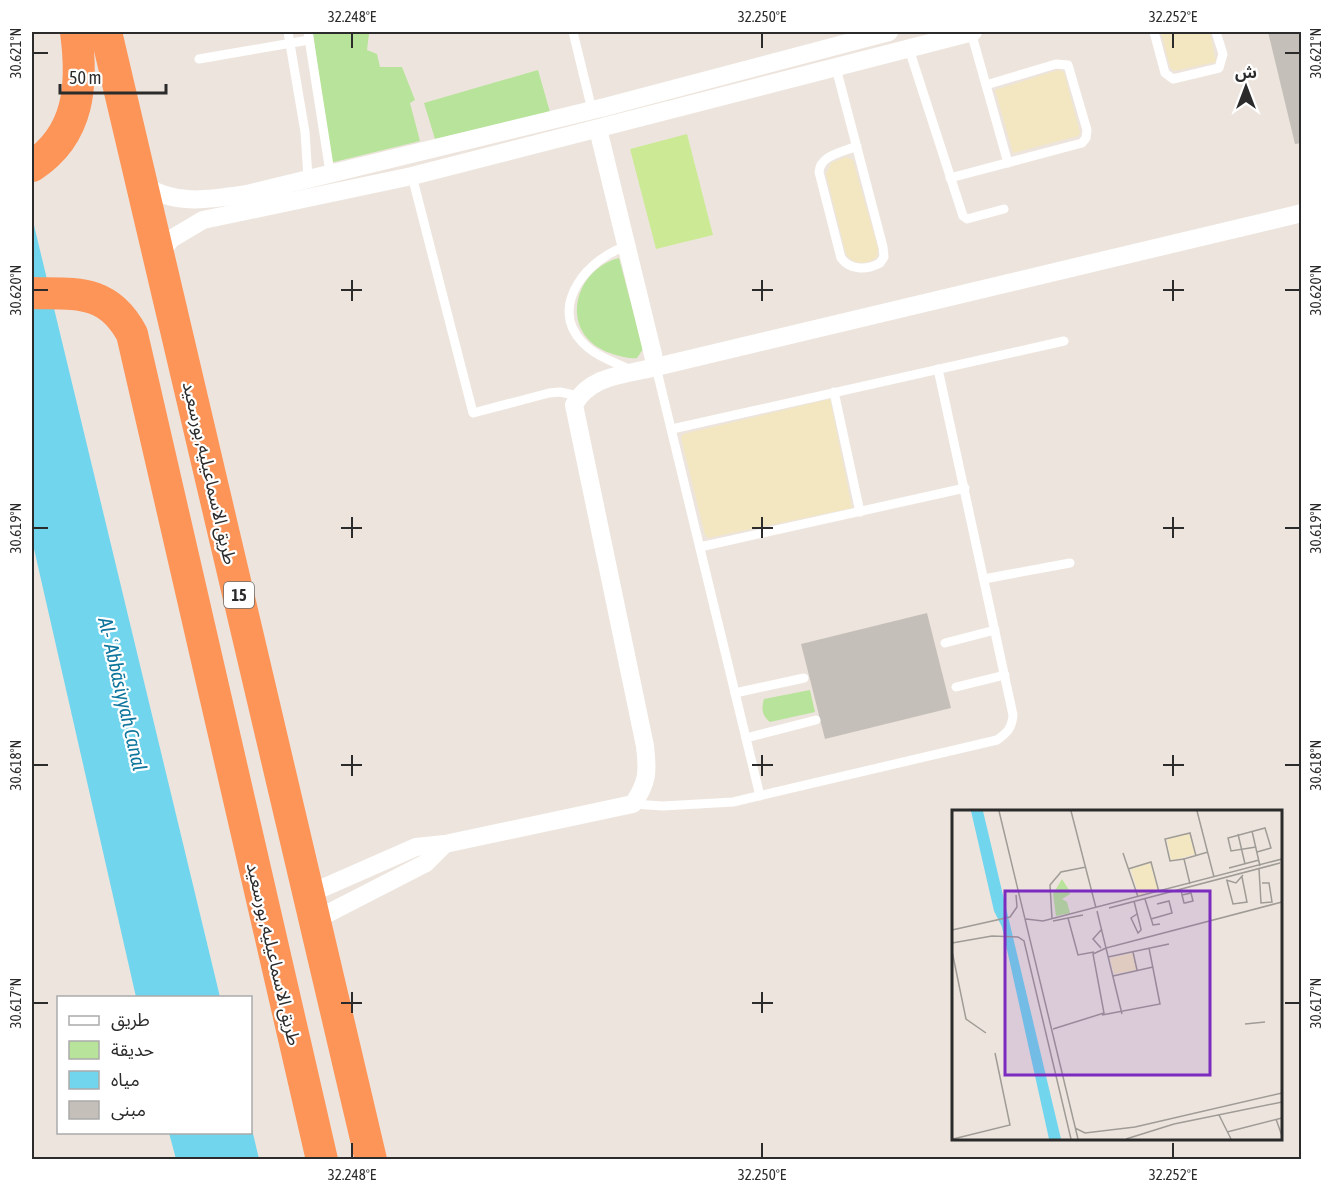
<svg xmlns="http://www.w3.org/2000/svg" width="1333" height="1191" font-family="'Asap Condensed','Noto Sans Arabic',sans-serif">
  <style>
    .green { fill: #b8e39a }
    .sand { fill: #f2e7c1 }
    .pitch { fill: #ccea96 }
    .water { fill: #71d5ee }
    .building { fill: #c5bfba }
    .lines { fill: none; stroke-linecap: round; stroke-linejoin: round }
    .lane { stroke: #fff; stroke-width: 9 }
    .street { stroke: #fff; stroke-width: 18 }
    .highway { stroke: #fd9458; stroke-width: 32 }
    .ticks { fill: none; stroke: #2b2b2b; stroke-width: 2 }
    .labels { text-anchor: middle; dominant-baseline: central; stroke-width: 4.5; stroke-linejoin: round; paint-order: stroke }
    .shield { fill: #fff; stroke: #6b6b6b; stroke-width: 1.5 }
    .shield-label { font-size: 16px; font-weight: bold; fill: #2b2b2b }
    .street-label { font-size: 18px; fill: #2b2b2b; stroke: #fff }
    .water-label { font-size: 20px; font-style: italic; fill: #0e759c; stroke: #fff }
    .inset-road { fill: none; stroke: #9f9b96; stroke-width: 1.5 }
    .view { fill: #7b2cbf; fill-opacity: 0.15; stroke: #7b2cbf; stroke-width: 3 }
    .inset-edge { fill: none; stroke: #2b2b2b; stroke-width: 3 }
    .neatline { fill: none; stroke: #2b2b2b; stroke-width: 2 }
    .ticks-label { font-size: 15px; text-anchor: middle; fill: #2b2b2b }
  </style>
  <rect width="100%" height="100%" fill="#ede5dd"/>
  <g class="green">
    <path d="M313 32H373L369 34 367 50 377 54 380 67H402L415 100 410 103 420 141 330 163Z"/>
    <path d="M538 70 550 112 435 139 424 103Z"/>
    <path d="M619 258 643 349 637 358C628 359 619 356 610 353 558 335 572 270 619 258Z"/>
    <path d="M810 690 815 712 770 722C762 716 761 709 764 699Z"/>
  </g>
  <g class="sand">
    <path d="M1161 32H1210L1216 62 1174 71 1170 67Z"/>
    <path d="M1058 70 1064 72 1080 133 1078 136 1013 153 995 90Z"/>
    <path d="M846 157 853 160 878 249 877 257C867 265 853 265 846 254L826 174 831 163Z"/>
    <path d="M830 399 852 508 708 538 705 535 681 438 683 434Z"/>
  </g>
  <path class="pitch" d="M687 134 713 235 656 249 630 149Z"/>
  <g class="water">
    <path d="M32 217 220 997H136L32 540Z"/>
    <path d="M251 1125 259 1159H176L169 1133 250 1132Z"/>
  </g>
  <g class="building">
    <path d="M1268 32H1302V143L1295 144Z"/>
    <path d="M927 613 951 708 825 739 801 644Z"/>
  </g>
  <g class="lines">
    <g class="lane">
      <path d="M288 32 305 132 308 178"/>
      <path d="M308 32 330 172"/>
      <path d="M573 32 592 110"/>
      <path d="M971 32 1008 163"/>
      <path d="M1154 32 1165 73 1173 79 1219 68 1223 54 1216 32"/>
      <path d="M909 49 963 216 967 219 1004 209"/>
      <path d="M199 59 309 40"/>
      <path d="M836 68 883 247 884 257 880 263C867 270 851 271 841 258L819 172C820 155 843 152 857 146"/>
      <path d="M412 176 473 413 549 393 560 392 578 396"/>
      <path d="M950 178 1082 143 1086 138 1087 130 1068 65 1056 64 986 85"/>
      <path d="M627 246C590 257 547 305 582 342 595 356 614 362 631 370"/>
      <path d="M656 367 760 796"/>
      <path d="M834 392 860 512"/>
      <path d="M672 429 1064 341"/>
      <path d="M700 547 965 488"/>
      <path d="M984 579 1070 563"/>
      <path d="M945 643 995 630"/>
      <path d="M956 687 1005 675"/>
      <path d="M735 693 804 678"/>
      <path d="M746 738 816 720"/>
      <path d="M633 804 663 806 733 802 997 740C1007 733 1012 728 1013 715L938 369"/>
    </g>
    <g class="street">
      <path d="M140 183C174 206 208 200 247 194L605 107 889 32"/>
      <path d="M158 257 171 239 203 220 412 176 973 32"/>
      <path d="M656 367 1302 213"/>
      <path d="M309 894 416 847 445 844 633 804C648 782 648 772 645 746L574 405C590 375 625 375 656 367L598 129"/>
      <path d="M315 920 426 863 445 844"/>
    </g>
    <g class="highway">
      <path d="M106 32 371 1160"/>
      <path d="M32 166C80 135 83 84 76 32"/>
      <path d="M32 293C77 294 108 289 132 334L322 1160"/>
    </g>
  </g>
  <path class="ticks" d="M352 33V48M762 33V48M1173 33V48M33 53H48M1285 53H1300M352 280V301M762 280V301M1173 280V301M33 290H48M341 290H362M752 290H773M1163 290H1184M1285 290H1300M352 517V538M762 517V538M1173 517V538M33 528H48M341 528H362M752 528H773M1163 528H1184M1285 528H1300M352 755V776M762 755V776M1173 755V776M33 765H48M341 765H362M752 765H773M1163 765H1184M1285 765H1300M352 992V1013M762 992V1013M33 1003H48M341 1003H362M752 1003H773M1285 1003H1300M352 1143V1158M762 1143V1158M1173 1143V1158"/>
  <g class="labels">
    <rect class="shield" x="224" y="582" width="30" height="26" rx="4.5"/>
    <g class="shield-label">
      <text x="239" y="595">15</text>
    </g>
    <g class="street-label">
      <text transform="translate(210 473) rotate(77)">طريق الاسماعيليه, بورسعيد</text>
      <text transform="translate(274 954) rotate(77)">طريق الاسماعيليه, بورسعيد</text>
    </g>
    <g class="water-label">
      <text transform="translate(123 694) rotate(77)">Al-ʿAbbāsiyyah Canal</text>
    </g>
  </g>
  <g transform="translate(952 810)">
    <rect width="330" height="330" fill="#ede5dd"/>
    <path d="M110 69 117 80 118 84 110 89 115 92 118 103 104 106 101 84Z" fill="#b8e39a"/>
    <path d="M237 24 243 44 219 51 215 29ZM198 53 206 80 187 86 179 59ZM181 143 184 160 162 164 158 148Z" fill="#f2e7c1"/>
    <path d="M19 1H31L109 329H97L50 117 42 101Z" fill="#71d5ee"/>
    <path class="inset-road" d="M47 1 126 329M119 1 144 98M245 1 262 67M300 21 308 56M286 24 293 54M304 37 279 41 276 28 313 18 319 38 305 42M171 43 186 87M232 49 218 51 213 29 238 23 244 46M277 58 307 50M176 59 199 52 207 82M307 59 309 93 320 92 317 73H310M274 70 284 73 291 65M275 71 281 94 295 92 290 67M238 74 232 49 256 42M229 79 230 85 232 93H233L241 91 239 83 230 85M193 89 201 115 208 114M182 91 189 119V120L186 123 179 108 185 104M157 98 328 53M116 108 126 145 142 142M74 109 91 111 330 49M100 109 98 75 109 62 134 57M199 109 220 103 217 91 205 94M101 111 131 105M0 120 58 107 65 97 64 85M0 133 40 126 66 127 72 131 119 329M149 138 141 129 150 119M0 141 14 209 34 223M181 142 185 160M156 147 217 134M161 166 201 157M170 204 154 138 330 92M150 205 208 194 197 138M293 214 313 212M101 219 152 203 141 144 154 138 145 101M267 305 279 329M324 309 330 326M123 318 133 323 183 317 330 283M275 322 330 308M1 329 58 315 43 243M174 329 222 314 330 292"/>
    <path class="view" d="M53 81H258V265H53Z"/>
    <rect width="330" height="330" class="inset-edge"/>
  </g>
  <rect width="1333" height="1191" fill="none" stroke="#ffffff" stroke-width="66"/>
  <rect x="57" y="996" width="195" height="138" fill="#ffffff" stroke="#aaaaaa" stroke-width="1.5"/>
  <rect x="69" y="1016" width="30" height="9" fill="#ffffff" stroke="#aaaaaa" stroke-width="1.5"/>
  <text x="111" y="1026" font-size="18" fill="#2b2b2b">طريق</text>
  <rect x="69" y="1041" width="30" height="18" fill="#b8e39a" stroke="#aaaaaa" stroke-width="1.5"/>
  <text x="111" y="1056" font-size="18" fill="#2b2b2b">حديقة</text>
  <rect x="69" y="1071" width="30" height="18" fill="#71d5ee" stroke="#aaaaaa" stroke-width="1.5"/>
  <text x="111" y="1086" font-size="18" fill="#2b2b2b">مياه</text>
  <rect x="69" y="1101" width="30" height="18" fill="#c5bfba" stroke="#aaaaaa" stroke-width="1.5"/>
  <text x="111" y="1116" font-size="18" fill="#2b2b2b">مبنى</text>
  <g transform="translate(1246 87)" stroke="#ffffff" stroke-width="4.5" paint-order="stroke">
  <path d="M0-4.5L10 22L0 15L-10 22Z" fill="#2b2b2b"/>
  <text y="-9" font-size="16" font-weight="bold" text-anchor="middle" fill="#2b2b2b">ش</text>
  </g>
  <path d="M60 84v9h106v-9" fill="none" stroke="#2b2b2b" stroke-width="3"/>
  <text x="69" y="84" font-size="18" fill="#2b2b2b" stroke="#ffffff" stroke-width="4.5" paint-order="stroke">50 m</text>
  <rect x="33" y="33" width="1267" height="1125" class="neatline"/>
  <g class="ticks-label">
    <text x="352" y="22">32.248°E</text>
    <text x="762" y="22">32.250°E</text>
    <text x="1173" y="22">32.252°E</text>
    <text transform="translate(16 53) rotate(-90)" y="5">30.621°N</text>
    <text transform="translate(1316 53) rotate(-90)" y="5">30.621°N</text>
    <text transform="translate(16 290) rotate(-90)" y="5">30.620°N</text>
    <text transform="translate(1316 290) rotate(-90)" y="5">30.620°N</text>
    <text transform="translate(16 528) rotate(-90)" y="5">30.619°N</text>
    <text transform="translate(1316 528) rotate(-90)" y="5">30.619°N</text>
    <text transform="translate(16 765) rotate(-90)" y="5">30.618°N</text>
    <text transform="translate(1316 765) rotate(-90)" y="5">30.618°N</text>
    <text transform="translate(16 1003) rotate(-90)" y="5">30.617°N</text>
    <text transform="translate(1316 1003) rotate(-90)" y="5">30.617°N</text>
    <text x="352" y="1180">32.248°E</text>
    <text x="762" y="1180">32.250°E</text>
    <text x="1173" y="1180">32.252°E</text>
  </g>
</svg>
